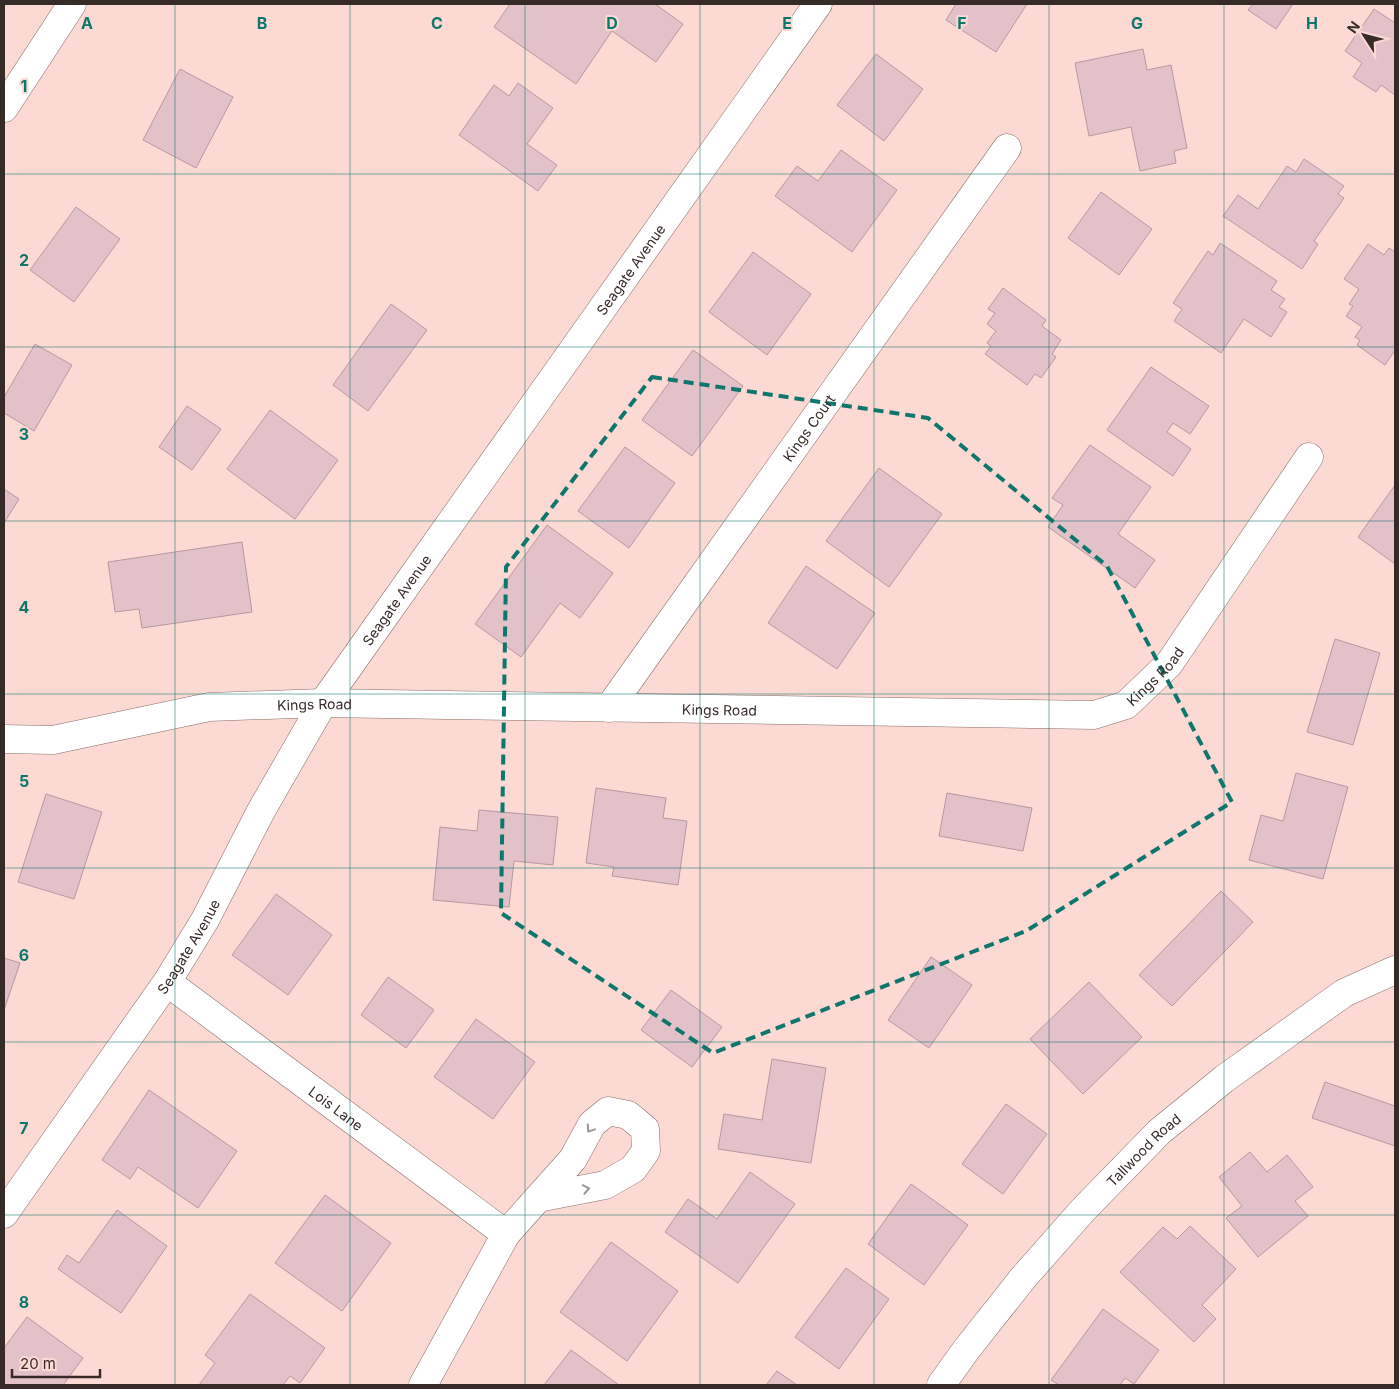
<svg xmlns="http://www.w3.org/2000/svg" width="1399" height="1389" font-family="Inter,sans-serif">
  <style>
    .building { fill: #e2c1c9; stroke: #b7989f }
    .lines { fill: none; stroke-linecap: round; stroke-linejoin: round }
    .street-casing { stroke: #886b65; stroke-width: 29 }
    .street { stroke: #fff; stroke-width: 28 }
    .oneway { stroke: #9b9594 }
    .marked { fill: none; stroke: #0f766e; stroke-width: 4; stroke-dasharray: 10 6; stroke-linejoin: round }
    .grid { fill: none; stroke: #0f766e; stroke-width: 1; stroke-opacity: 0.55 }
    .labels { text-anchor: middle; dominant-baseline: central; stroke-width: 4; stroke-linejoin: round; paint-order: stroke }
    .street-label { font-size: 14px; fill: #372b28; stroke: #fcdad3 }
    .grid-label { font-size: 16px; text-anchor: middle; font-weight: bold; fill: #0f766e; stroke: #fcdad3; stroke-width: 4; stroke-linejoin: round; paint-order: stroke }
  </style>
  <rect width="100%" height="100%" fill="#fcdad3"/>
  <g class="building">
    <path d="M510 4H655L683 24 656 62 612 31 576 84 494 27Z"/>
    <path d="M956 4H1027L996 52 946 20Z"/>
    <path d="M1253 4H1293L1276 29 1248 10Z"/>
    <path d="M1374 9 1395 23V95L1381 85 1376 92 1353 77 1362 63 1345 51Z"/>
    <path d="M1143 49 1147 70 1171 65 1187 148 1174 151 1176 163 1140 171 1131 127 1089 136 1075 63Z"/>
    <path d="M876 54 923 89 884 141 837 105Z"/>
    <path d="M180 69 233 97 196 168 143 140Z"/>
    <path d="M518 83 553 108 527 144 557 165 538 191 459 135 494 85 509 96Z"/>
    <path d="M841 150 897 190 852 252 775 196 797 166 818 181Z"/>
    <path d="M1304 159 1344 186 1338 194 1344 198 1314 241 1318 244 1302 269 1223 216 1238 195 1258 209 1287 166 1296 172Z"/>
    <path d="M1101 192 1152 229 1119 275 1068 238Z"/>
    <path d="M76 207 120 239 74 302 30 270Z"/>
    <path d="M1220 243 1277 281 1271 290 1285 299 1279 307 1287 312 1271 337 1244 319 1221 353 1174 321 1182 309 1173 303 1208 251 1213 255Z"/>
    <path d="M1368 244 1384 255 1389 248 1395 252V350L1385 365 1357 345 1360 340 1355 337 1362 327 1346 316 1353 306 1349 304 1359 289 1344 279Z"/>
    <path d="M753 252 811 294 767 355 709 312Z"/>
    <path d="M1003 288 1046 320 1042 326 1061 340 1052 354 1056 357 1041 378 1035 374 1027 385 985 354 991 346 987 343 996 331 987 324 995 313 988 309Z"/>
    <path d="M391 304 427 330 368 411 333 385Z"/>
    <path d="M35 344 72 365 34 431 4 413V397Z"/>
    <path d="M693 350 743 386 692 456 642 420Z"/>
    <path d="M1151 367 1209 406 1190 434 1173 423 1167 432 1191 449 1173 476 1107 430Z"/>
    <path d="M187 406 221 429 192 470 159 447Z"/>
    <path d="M270 410 338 460 295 519 227 469Z"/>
    <path d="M1090 445 1151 487 1118 534 1155 560 1135 588 1048 527 1063 505 1052 498Z"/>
    <path d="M625 447 675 483 629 548 578 511Z"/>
    <path d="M879 468 942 514 889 587 826 541Z"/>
    <path d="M1395 485V564L1358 537Z"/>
    <path d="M4 489 19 499 4 523Z"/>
    <path d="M547 525 613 573 580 618 560 603 521 657 475 624Z"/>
    <path d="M242 542 252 612 142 628 139 609 115 612 108 562Z"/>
    <path d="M806 566 875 613 837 669 768 623Z"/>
    <path d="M1335 639 1380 653 1353 745 1307 732Z"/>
    <path d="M1296 773 1348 787 1323 879 1249 860 1261 815 1283 821Z"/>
    <path d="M596 788 666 798 663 818 687 821 678 885 612 876 614 867 586 863Z"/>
    <path d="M947 793 1032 808 1023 851 939 836Z"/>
    <path d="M46 794 102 812 74 899 18 882Z"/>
    <path d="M479 810 558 817 553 865 514 861 509 907 433 900 440 827 477 831Z"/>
    <path d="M1221 891 1253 922 1172 1006 1139 975Z"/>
    <path d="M276 894 332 935 288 995 232 955Z"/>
    <path d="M931 957 972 985 929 1048 888 1020Z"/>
    <path d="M4 958 20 963 4 1010Z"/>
    <path d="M388 977 434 1010 406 1048 361 1015Z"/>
    <path d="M1089 982 1142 1037 1083 1094 1030 1039Z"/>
    <path d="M671 990 722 1027 692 1067 641 1030Z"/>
    <path d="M476 1019 535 1062 493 1119 434 1077Z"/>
    <path d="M772 1059 826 1068 811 1163 718 1149 724 1114 762 1120Z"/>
    <path d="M1325 1082 1395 1106V1146L1312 1118Z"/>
    <path d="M149 1090 237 1151 198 1208 138 1167 130 1179 102 1160Z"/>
    <path d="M1006 1104 1047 1134 1003 1194 962 1164Z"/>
    <path d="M1250 1152 1267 1172 1287 1155 1313 1187 1295 1201 1308 1216 1258 1257 1226 1218 1242 1206 1219 1177Z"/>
    <path d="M750 1172 795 1204 738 1283 665 1232 688 1199 717 1219Z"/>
    <path d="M911 1184 968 1225 924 1285 868 1244Z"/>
    <path d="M325 1195 391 1243 342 1311 275 1263Z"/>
    <path d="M117 1210 167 1246 121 1313 58 1269 67 1255 79 1263Z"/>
    <path d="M1190 1226 1236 1269 1202 1305 1216 1319 1194 1342 1120 1272 1163 1227 1177 1239Z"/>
    <path d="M611 1242 678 1291 627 1361 560 1312Z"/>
    <path d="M846 1268 889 1299 839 1369 795 1337Z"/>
    <path d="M250 1294 325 1348 300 1383 290 1376 283 1385H199L215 1363 205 1355Z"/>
    <path d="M1103 1309 1159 1350 1134 1384 1125 1378 1120 1385H1059L1051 1380Z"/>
    <path d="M27 1317 83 1358 63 1385H4V1348Z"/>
    <path d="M571 1350 619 1385H544Z"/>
    <path d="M777 1371 797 1385H766Z"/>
  </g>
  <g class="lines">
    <defs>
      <g id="street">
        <path d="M4 108 72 4"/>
        <path id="s1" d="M609 708 1007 148"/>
        <path id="s2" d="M4 739 53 740 209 707 323 703 1094 715 1126 705 1169 664 1309 457"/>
        <path id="s3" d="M167 982 506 1234 423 1385"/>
        <path id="s4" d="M4 1214 167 982 205 920 261 811 323 703 818 4"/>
        <path d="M506 1234 573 1159 592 1124 608 1111 628 1115 645 1129 646 1151 633 1169 605 1185 538 1198"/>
        <path id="s5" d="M941 1385 966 1350 1023 1278 1083 1210 1159 1132 1224 1079 1344 993 1395 970"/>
      </g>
    </defs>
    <use href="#street" class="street-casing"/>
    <use href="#street" class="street"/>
  </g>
  <defs><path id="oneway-chevron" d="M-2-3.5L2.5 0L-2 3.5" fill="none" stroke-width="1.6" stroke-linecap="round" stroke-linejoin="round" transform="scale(1.25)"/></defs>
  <g class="oneway">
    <use href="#oneway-chevron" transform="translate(590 1129) rotate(124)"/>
    <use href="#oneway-chevron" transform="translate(586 1189) rotate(-11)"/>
  </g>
  <path class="marked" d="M652 377 928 418 1107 566 1232 802 1026 931 713 1053 501 913 506 567Z"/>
  <path class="grid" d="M175 4V1385M350 4V1385M525 4V1385M700 4V1385M874 4V1385M1049 4V1385M1224 4V1385M4 174H1395M4 347H1395M4 521H1395M4 694H1395M4 868H1395M4 1042H1395M4 1215H1395"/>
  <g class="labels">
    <g class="street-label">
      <text stroke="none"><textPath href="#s4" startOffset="1135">Seagate Avenue</textPath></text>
      <text stroke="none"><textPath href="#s1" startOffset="344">Kings Court</textPath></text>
      <text stroke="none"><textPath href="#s4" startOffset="730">Seagate Avenue</textPath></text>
      <text stroke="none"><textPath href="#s2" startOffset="1168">Kings Road</textPath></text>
      <text stroke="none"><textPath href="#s2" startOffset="314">Kings Road</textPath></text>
      <text stroke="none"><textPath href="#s2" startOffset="719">Kings Road</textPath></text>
      <text stroke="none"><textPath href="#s4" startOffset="325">Seagate Avenue</textPath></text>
      <text stroke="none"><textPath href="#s3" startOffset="211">Lois Lane</textPath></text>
      <text stroke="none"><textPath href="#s5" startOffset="311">Tallwood Road</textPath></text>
    </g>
  </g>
  <g class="grid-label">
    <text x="87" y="29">A</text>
    <text x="262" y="29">B</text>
    <text x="437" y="29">C</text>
    <text x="612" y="29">D</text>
    <text x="787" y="29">E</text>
    <text x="962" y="29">F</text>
    <text x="1137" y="29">G</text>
    <text x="1312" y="29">H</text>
    <text x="24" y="92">1</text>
    <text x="24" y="266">2</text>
    <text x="24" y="440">3</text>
    <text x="24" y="613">4</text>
    <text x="24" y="787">5</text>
    <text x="24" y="961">6</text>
    <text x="24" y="1134">7</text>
    <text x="24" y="1308">8</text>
  </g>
  <rect width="1399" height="1389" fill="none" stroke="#372b28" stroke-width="10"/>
  <g transform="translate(1364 35) rotate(306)" stroke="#fcdad3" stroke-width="4" paint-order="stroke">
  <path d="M0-4L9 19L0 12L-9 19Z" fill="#372b28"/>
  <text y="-8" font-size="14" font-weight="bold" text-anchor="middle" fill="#372b28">N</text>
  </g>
  <path d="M12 1369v8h88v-8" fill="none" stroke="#372b28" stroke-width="2.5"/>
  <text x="20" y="1369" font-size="15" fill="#372b28" stroke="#fcdad3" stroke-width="4" paint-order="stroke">20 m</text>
</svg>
